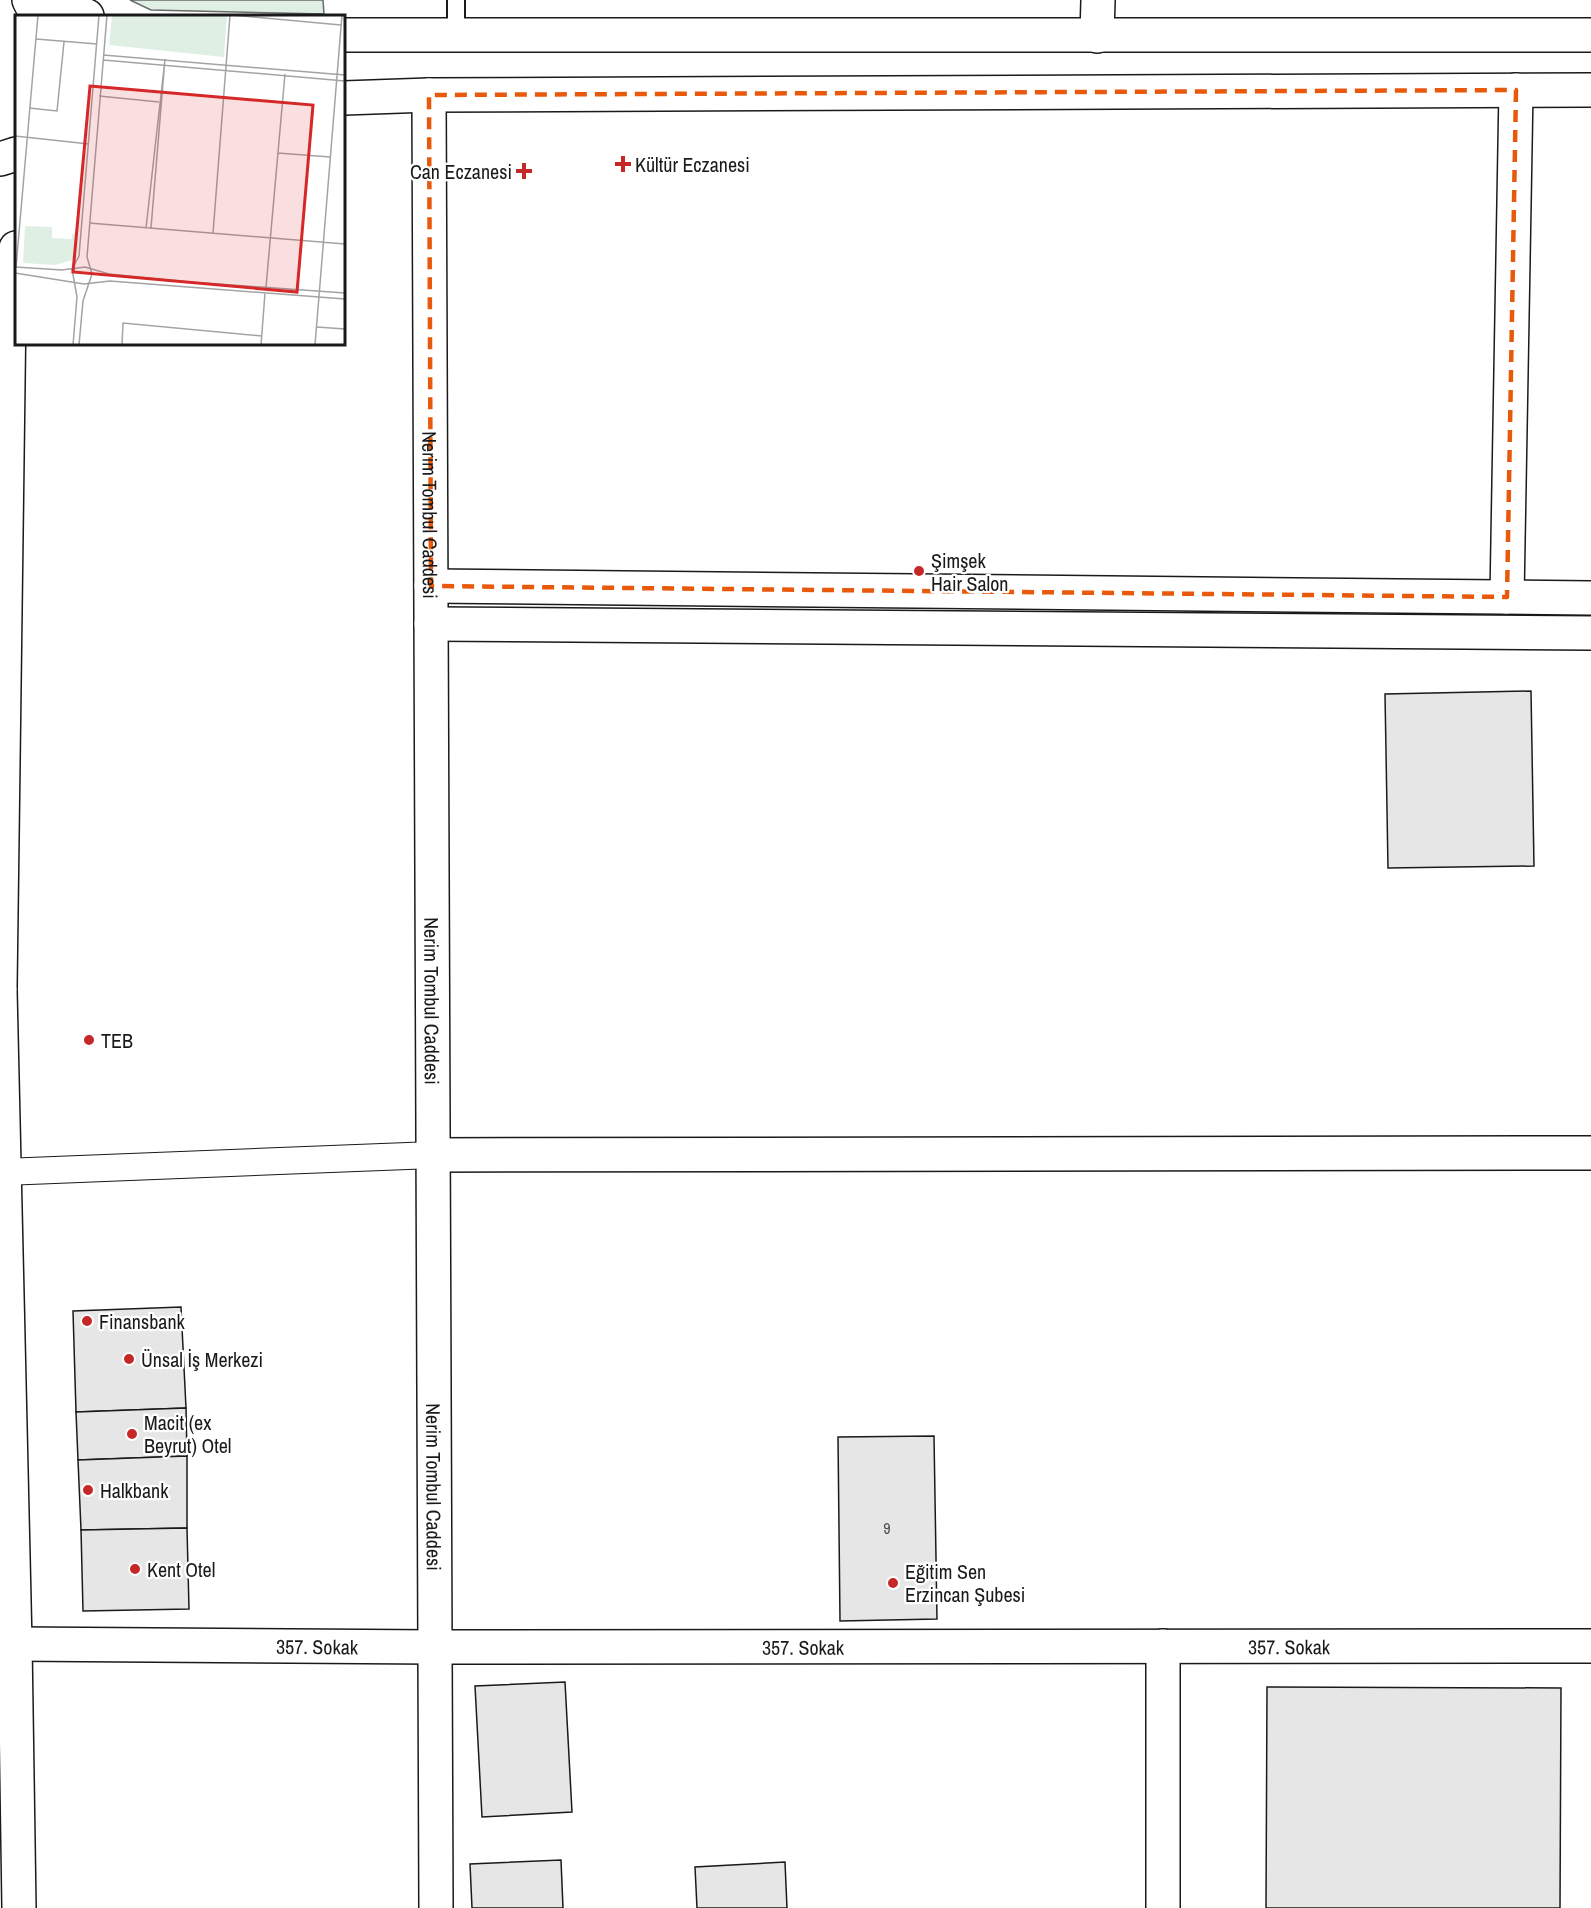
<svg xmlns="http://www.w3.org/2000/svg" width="1591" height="1908" font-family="'Archivo Narrow',sans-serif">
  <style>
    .green { fill: #e0efe3; stroke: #6a6a6a; stroke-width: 1.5 }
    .building { fill: #e6e6e6; stroke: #1a1a1a; stroke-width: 1.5 }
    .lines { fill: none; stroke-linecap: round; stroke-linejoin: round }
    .service-casing { stroke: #1a1a1a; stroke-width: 20 }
    .pedestrian-casing { stroke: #1a1a1a; stroke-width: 28 }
    .minor-casing { stroke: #1a1a1a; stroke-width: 36 }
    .tertiary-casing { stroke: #1a1a1a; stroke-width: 36 }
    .secondary-casing { stroke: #1a1a1a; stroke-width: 36 }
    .primary-casing { stroke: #1a1a1a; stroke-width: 36 }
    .service { stroke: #fff; stroke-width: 16 }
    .pedestrian { stroke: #fff; stroke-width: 26 }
    .minor { stroke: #fff; stroke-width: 33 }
    .tertiary { stroke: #fff; stroke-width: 33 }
    .secondary { stroke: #fff; stroke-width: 33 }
    .primary { stroke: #fff; stroke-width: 33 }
    .marked { fill: none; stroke: #e8590c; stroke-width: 4.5; stroke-dasharray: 12 8; stroke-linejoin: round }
    .poi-dot { fill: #c62828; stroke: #fff; stroke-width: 2 }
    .labels { text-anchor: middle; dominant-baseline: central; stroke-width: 4.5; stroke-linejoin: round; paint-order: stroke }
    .number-label { font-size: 16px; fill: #4d4d4d }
    .poi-label { font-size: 20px; fill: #1a1a1a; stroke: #fff; text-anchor: start }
    .street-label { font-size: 20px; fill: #1a1a1a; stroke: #fff }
    .inset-road { fill: none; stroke: #a3a3a3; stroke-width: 1.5 }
    .view { fill: #d62828; fill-opacity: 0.15; stroke: #d62828; stroke-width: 3 }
    .inset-edge { fill: none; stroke: #1a1a1a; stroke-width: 3 }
  </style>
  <rect width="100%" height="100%" fill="#fff"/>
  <path class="green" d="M130 0H323L324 14 151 10Z"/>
  <g class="building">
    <path d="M1531 691 1534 866 1388 868 1385 694Z"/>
    <path d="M181 1307 186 1408 76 1412 73 1311Z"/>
    <path d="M186 1408 187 1456 78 1460 76 1412Z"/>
    <path d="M934 1436 937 1619 840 1621 838 1437Z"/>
    <path d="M187 1456V1528L81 1530 78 1460Z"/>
    <path d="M187 1528 189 1609 83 1611 81 1530Z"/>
    <path d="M565 1682 572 1812 482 1817 475 1686Z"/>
    <path d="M1267 1687 1561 1688 1560 1908H1266Z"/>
    <path d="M561 1860 563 1908H472L470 1864Z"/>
    <path d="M785 1862 787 1908H697L695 1867Z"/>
  </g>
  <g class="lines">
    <defs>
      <path id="service" d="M456 35V0"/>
      <path id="pedestrian" d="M4 1172 433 1155"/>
      <g id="minor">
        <path d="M1097 36 1098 0"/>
        <path d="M431 586 1591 598"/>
        <path d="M1507 597 1516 90"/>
        <path d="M431 624 1591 633"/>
        <path d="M433 1155 1591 1153"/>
        <path id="s1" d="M15 1644 435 1647 1591 1646"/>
        <path d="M1163 1646V1908"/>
      </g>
      <g id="tertiary">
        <path id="s2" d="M429 95 436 1908"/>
      </g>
      <g id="secondary">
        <path d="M51 0 87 16"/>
        <path d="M344 35H1591"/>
        <path d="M344 98 429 95 1591 90"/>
        <path d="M0 159 16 154"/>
      </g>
      <g id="primary">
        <path d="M29 0 37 16"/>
        <path d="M0 988 9 307 16 248"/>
        <path d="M0 990 15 1644 19 1908"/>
      </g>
    </defs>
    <use href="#service" class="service-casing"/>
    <use href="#pedestrian" class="pedestrian-casing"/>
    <use href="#minor" class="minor-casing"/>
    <use href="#tertiary" class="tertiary-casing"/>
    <use href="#secondary" class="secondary-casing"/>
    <use href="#primary" class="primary-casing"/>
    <use href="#service" class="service"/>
    <use href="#pedestrian" class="pedestrian"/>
    <use href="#minor" class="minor"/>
    <use href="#tertiary" class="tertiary"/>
    <use href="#secondary" class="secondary"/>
    <use href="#primary" class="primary"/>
  </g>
  <path class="marked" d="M1516 90 1507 597 431 586 429 95Z"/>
  <g class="poi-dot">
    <path d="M620 155h6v6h6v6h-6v6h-6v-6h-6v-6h6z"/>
    <path d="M521 162h6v6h6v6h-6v6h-6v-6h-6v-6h6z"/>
    <circle cx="919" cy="571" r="6"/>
    <circle cx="89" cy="1040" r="6"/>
    <circle cx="87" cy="1321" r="6"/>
    <circle cx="129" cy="1359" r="6"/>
    <circle cx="132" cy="1434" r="6"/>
    <circle cx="88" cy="1490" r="6"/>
    <circle cx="135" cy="1569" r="6"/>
    <circle cx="893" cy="1583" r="6"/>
  </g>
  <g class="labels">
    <g class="number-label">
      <text x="887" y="1528">9</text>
    </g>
    <g class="poi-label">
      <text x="635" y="164">Kültür Eczanesi</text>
      <text x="512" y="171" text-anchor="end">Can Eczanesi</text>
      <text x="931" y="560">Şimşek<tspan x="931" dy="23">Hair Salon</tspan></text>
      <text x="101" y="1040">TEB</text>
      <text x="99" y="1321">Finansbank</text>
      <text x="141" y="1359">Ünsal İş Merkezi</text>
      <text x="144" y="1422">Macit (ex<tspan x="144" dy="23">Beyrut) Otel</tspan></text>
      <text x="100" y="1490">Halkbank</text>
      <text x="147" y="1569">Kent Otel</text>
      <text x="905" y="1571">Eğitim Sen<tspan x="905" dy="23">Erzincan Şubesi</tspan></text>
    </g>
    <g class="street-label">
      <text stroke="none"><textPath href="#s2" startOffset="420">Nerim Tombul Caddesi</textPath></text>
      <text stroke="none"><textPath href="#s2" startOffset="906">Nerim Tombul Caddesi</textPath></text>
      <text stroke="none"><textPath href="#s2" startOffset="1392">Nerim Tombul Caddesi</textPath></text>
      <text stroke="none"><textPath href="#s1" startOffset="302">357. Sokak</textPath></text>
      <text stroke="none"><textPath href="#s1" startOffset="788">357. Sokak</textPath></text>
      <text stroke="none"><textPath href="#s1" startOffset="1274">357. Sokak</textPath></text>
    </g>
  </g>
  <g transform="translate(15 15)">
    <rect width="330" height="330" fill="#fff"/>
    <path d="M97 0H212L209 42 94 30ZM10 211 37 212V223L57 224V219H63L58 245 40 250 8 248Z" fill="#e0efe3"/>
    <path class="inset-road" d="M217 0 326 10M21 24 82 29M88 40 330 60M88 45 330 66M84 81 144 87M14 93 42 96 49 27M0 121 74 129M263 138 315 142M74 208 330 229M131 213 150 44 136 213M198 218 215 0M0 252 47 255 70 252 94 259 174 267 330 278M1 252 23 0M0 258 69 269 95 266 330 284M251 272 270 59M302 312 330 314M58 330 62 282 57 254 64 241 84 0M64 330 68 286 77 259 72 242 92 0M107 330 108 308 247 321M246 330 250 278M300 330 327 0"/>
    <path class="view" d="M75 71 298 90 282 277 58 257Z"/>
    <rect width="330" height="330" class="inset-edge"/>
  </g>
</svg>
